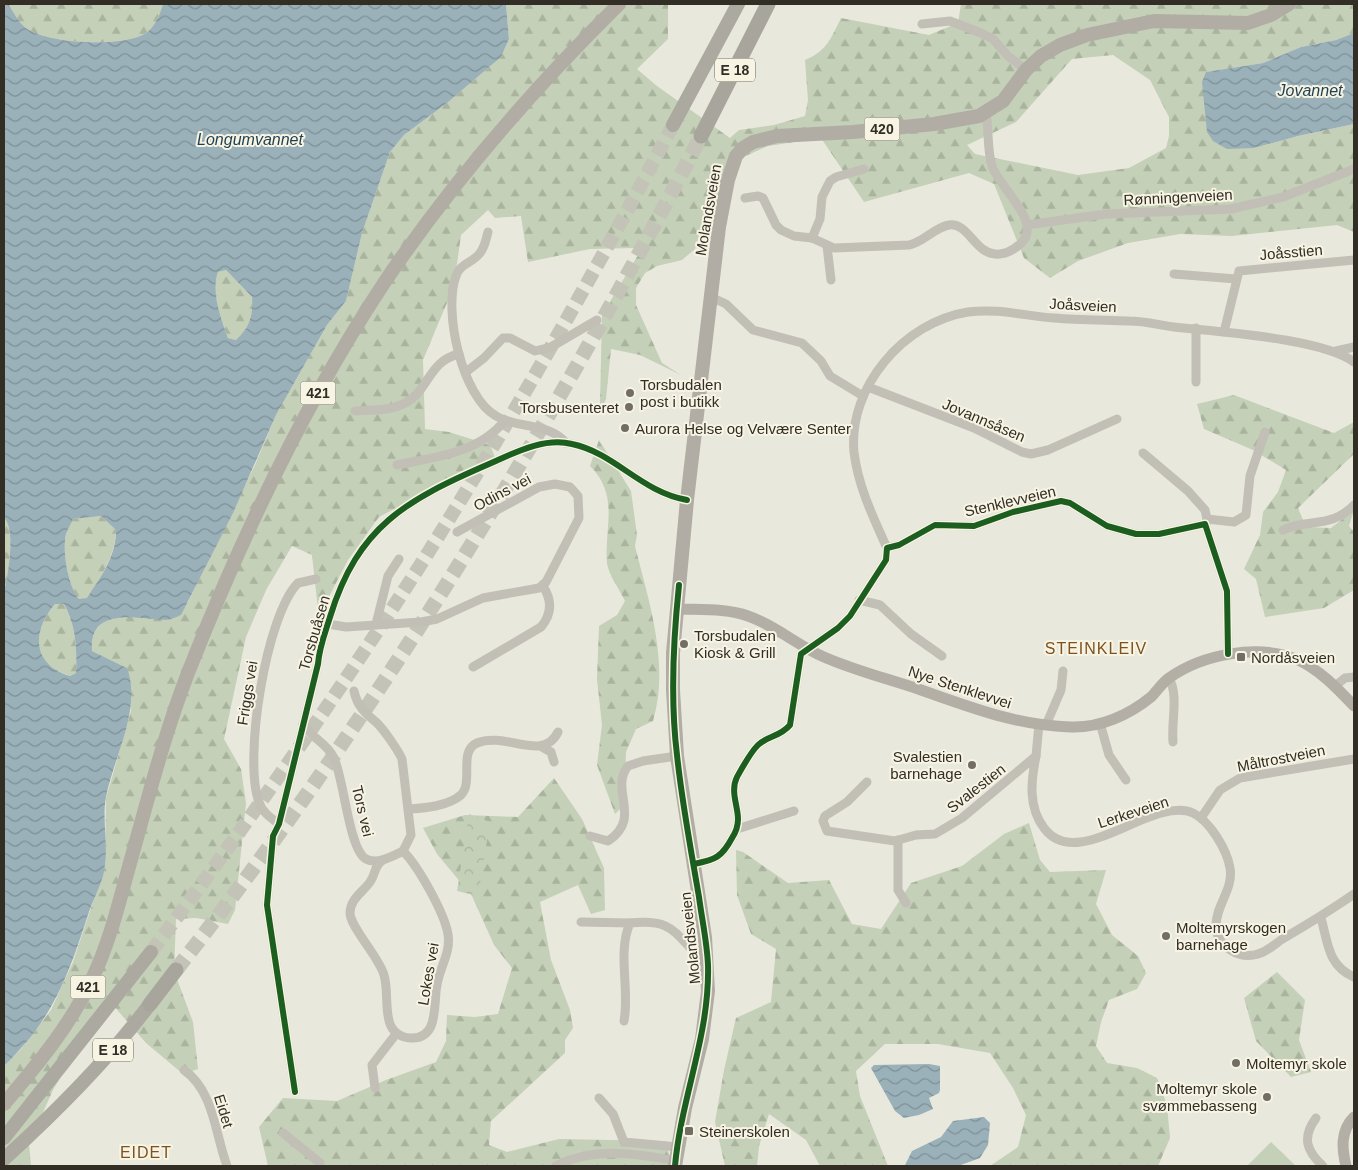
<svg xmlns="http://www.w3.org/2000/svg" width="1358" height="1170" font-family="Arial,sans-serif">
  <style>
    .forest { fill: url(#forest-firs); fill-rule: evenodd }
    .park { fill: url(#park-crowns) }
    .garden { fill: #c4d0b7 }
    .water { fill: url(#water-waves); fill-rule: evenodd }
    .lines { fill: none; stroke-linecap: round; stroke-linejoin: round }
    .trunk-tunnel { stroke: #c4c3b8; stroke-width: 14; stroke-dasharray: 14 7; stroke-linecap: butt }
    .motorway-tunnel { stroke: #c4c3b8; stroke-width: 15; stroke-dasharray: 15 8; stroke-linecap: butt }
    .minor { stroke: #c2bfb6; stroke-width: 9 }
    .secondary { stroke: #b3afa7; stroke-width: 11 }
    .primary { stroke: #b1ada5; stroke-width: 14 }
    .trunk { stroke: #acaaa0; stroke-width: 14 }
    .motorway { stroke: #a8a69c; stroke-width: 15 }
    .cycleway-casing { stroke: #f8f4e3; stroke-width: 9 }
    .cycleway { stroke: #1b5e20; stroke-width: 6 }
    .poi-dot { fill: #726e65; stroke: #f8f4e3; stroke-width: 2 }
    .labels { text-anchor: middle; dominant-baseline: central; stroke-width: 4; stroke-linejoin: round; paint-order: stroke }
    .shield { fill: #f8f4e3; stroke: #6d695e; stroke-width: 1 }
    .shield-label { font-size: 14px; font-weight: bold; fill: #322d25 }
    .street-label { font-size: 15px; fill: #322d25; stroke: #f8f4e3 }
    .poi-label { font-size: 15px; fill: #322d25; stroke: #f8f4e3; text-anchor: start }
    .water-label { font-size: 16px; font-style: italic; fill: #1d3f51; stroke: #f8f4e3 }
    .neighbourhood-label { font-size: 16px; letter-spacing: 1px; fill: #7d5222; stroke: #f8f4e3 }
  </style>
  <defs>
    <pattern id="forest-firs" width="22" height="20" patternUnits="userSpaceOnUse" patternTransform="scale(1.25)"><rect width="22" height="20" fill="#c4d0b7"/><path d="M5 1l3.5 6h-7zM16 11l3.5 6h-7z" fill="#a9b39d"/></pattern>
    <pattern id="park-crowns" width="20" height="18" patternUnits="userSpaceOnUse" patternTransform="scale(1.25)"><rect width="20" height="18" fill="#c4d0b7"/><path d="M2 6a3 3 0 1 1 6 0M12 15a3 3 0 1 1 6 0" fill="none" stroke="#a9b39d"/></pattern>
    <pattern id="water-waves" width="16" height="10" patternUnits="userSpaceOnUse" patternTransform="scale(1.25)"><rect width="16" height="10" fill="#9ab1ba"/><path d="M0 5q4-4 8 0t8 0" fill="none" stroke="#7e9097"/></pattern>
  </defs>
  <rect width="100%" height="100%" fill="#e9e8dd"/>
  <g class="forest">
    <path d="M8 4H163C160 14 155 27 146 33 123 48 48 44 26 28 19 23 13 11 8 4Z"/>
    <path d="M506 4H668V39L637 69 657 86 730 138 739 130 774 125 805 116 808 100 805 60C827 51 831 38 841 18L929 35 958 23 961 4H1354V33L1336 40 1301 47 1263 63 1207 72 1254 148 1298 136 1354 124V232L1337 225 1232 236 1180 234 1128 243 1078 261 1050 278 1024 258 994 184 969 173 864 202 821 138 768 146 730 163 717 208 699 235 695 249 682 260 657 266 645 273 636 288V305L662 363 681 375 640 355 611 349 606 399 603 406 600 404 602 315 638 255 636 248 590 249 528 262 521 216 495 218 488 210 461 235 454 286 423 360 425 429 449 432 490 445 497 462 426 492 379 517 348 560 323 608 318 609 312 555 292 546 266 590 246 637 224 739 241 769 246 803 235 910 228 924 196 918 176 919 174 971 193 1022 198 1069 183 1074 146 1043 112 1004 80 1044 53 1090 29 1144 31 1166H4V1066L22 1048 51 1010 73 962 105 866 106 798 131 711 127 668 92 651C89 607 139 615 167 620L188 602 255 465 276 415 327 325 346 301 362 233 390 152 404 135 447 103 501 57 509 39ZM1113 55 1150 80 1169 117V136L1166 148 1129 168 1078 175 975 154 967 145 1016 122 1072 59Z"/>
    <path d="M226 270 252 297C253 316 250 327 237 340L228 338C221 318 211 293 218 272Z"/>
    <path d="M1234 395 1334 433 1354 422V454L1298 508 1306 527 1331 528 1354 510 1349 526 1354 532V590L1324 608 1265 617 1256 579 1244 569 1260 535 1263 512 1278 492 1286 470 1253 450 1204 429 1197 404Z"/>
    <path d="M599 440 631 491 637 535 635 546C649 602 670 664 653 721L636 729 626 752 624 805 615 814 597 765 602 725 597 679 599 626 617 615 625 601C620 590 608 574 607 563 604 527 620 496 590 466Z"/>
    <path d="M101 516 116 530C115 557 101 576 87 599H79C68 586 62 551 66 534 68 529 71 524 73 519Z"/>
    <path d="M4 518C16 529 8 576 4 591Z"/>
    <path d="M55 604H64C76 626 77 648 76 673L70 676C30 663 32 632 55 604Z"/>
    <path d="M554 778 582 819 604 868 605 910 591 914 578 885 540 902 551 960 570 1010 573 1028 565 1040V1053L491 1121 489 1145 507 1152 559 1139 665 1141 673 1166H268L259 1127 283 1098 337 1101 386 1080 436 1062 446 1041 447 1015 475 1017 498 1014 512 968 494 945 472 896 437 854 423 828 465 815 518 817Z"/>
    <path d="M1029 823 1040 860 1050 872 1106 870 1096 904 1112 935 1138 956 1146 973 1137 989 1109 1000 1101 1022 1096 1046 1107 1063 1137 1068 1157 1078 1167 1105 1170 1138 1158 1166H990L1018 1147 1026 1115 1013 1088 990 1053 938 1044H885L856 1071 860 1096 888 1166H820L806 1140 769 1114 759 1146 757 1166H725L715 1122 724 1070 736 1018 771 1002 776 949 751 934 737 895 736 850 743 852 788 883 829 880 852 924 881 929 911 883 962 866 1004 834Z"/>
    <path d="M1277 972 1305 1000 1299 1040 1311 1072 1291 1077 1256 1041 1244 998Z"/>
  </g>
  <path class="park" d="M469 814 490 822 478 896 457 891Z"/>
  <path class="garden" d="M1271 1142 1296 1166H1247Z"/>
  <g class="water">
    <path d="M4 4H8C13 11 19 23 26 28 48 44 123 48 146 33 155 27 160 14 163 4H506L509 39 501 57 447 103 404 135 390 152 362 233 346 301 327 325 276 415 233 513 181 615C176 617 170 620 166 620 139 619 89 605 92 651L127 668C142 709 114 756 106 797 102 819 108 843 105 865 104 880 94 897 89 912 68 976 54 1018 4 1066V591C8 576 16 529 4 518ZM226 270 252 297C253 316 250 327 236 340L228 338C221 318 211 293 218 272ZM101 516 116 530C116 557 101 576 87 598L79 599C68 586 62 551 66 534 68 529 71 524 73 519ZM55 604H64C76 626 77 648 76 673L70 676C31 664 32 631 55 604Z"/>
    <path d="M1354 33V124L1298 136 1254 148 1227 149 1213 141 1207 132 1202 82 1206 72 1263 63 1301 47 1336 40Z"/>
    <path d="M929 1064 940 1066V1090L939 1093 929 1098 933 1109 919 1115 904 1118 895 1111 871 1068 874 1065Z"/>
    <path d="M984 1117 990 1123 988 1145 980 1158 958 1166 905 1165 912 1151 941 1137 953 1121Z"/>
  </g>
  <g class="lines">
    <path class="trunk-tunnel" d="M151 952C246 826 336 697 421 564 511 421 594 274 673 125"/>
    <path class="motorway-tunnel" d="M176 970C379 712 551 427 701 136"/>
    <g class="minor">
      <path d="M922 24 950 21 981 33 993 39 1008 56 1026 70"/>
      <path d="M745 198 758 196 763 198 776 225 781 230 794 236 812 238 834 248 909 245C924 242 935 227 949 225 968 222 975 253 995 254 1005 255 1012 251 1019 245 1046 224 999 188 992 166 987 150 989 130 986 113"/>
      <path d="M1027 225 1106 214 1231 209 1283 197 1354 169"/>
      <path d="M488 232C486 239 485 247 480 253 473 263 460 263 456 276 443 311 462 397 496 416 518 429 548 422 566 443"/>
      <path d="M812 238 820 219 822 197 830 181 836 177 864 169"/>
      <path d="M827 246 831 280"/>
      <path d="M1174 274 1236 279"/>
      <path d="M711 297 726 304 753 330 802 343 821 361 830 376 863 396"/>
      <path d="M1224 332 1239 271 1354 260"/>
      <path d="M1336 351 1354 347"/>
      <path d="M466 372 484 358 503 338H510L535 351 551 347 597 320"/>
      <path d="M1196 382V328"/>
      <path d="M868 387 974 428 1022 452 1031 454 1048 450 1117 419"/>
      <path d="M355 411C371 410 391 411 405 403 429 391 428 361 459 354"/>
      <path d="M1143 453 1188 491 1205 510 1207 519 1206 524"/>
      <path d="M397 465C435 457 480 453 505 420"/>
      <path d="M1207 519 1234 522 1246 515 1250 476 1265 432"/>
      <path d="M1283 530C1309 518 1331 529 1354 505"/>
      <path d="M887 548C873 517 858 486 854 452 848 387 904 322 968 312 997 308 1025 316 1054 318 1079 320 1104 320 1129 321 1145 321 1159 325 1174 327 1218 332 1321 338 1354 362"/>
      <path d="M859 600 880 605 911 634 942 656"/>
      <path d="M328 624 346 627 421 622 437 619 483 598 539 588 546 582 579 518 578 496 570 487 555 484 539 487 457 532"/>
      <path d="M376 624 388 576 399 559"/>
      <path d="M473 667 541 627C552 614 552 600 543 586"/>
      <path d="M1169 678C1179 696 1171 721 1173 742"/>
      <path d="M1335 686 1345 678 1354 677"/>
      <path d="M1100 723 1109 755 1126 780"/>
      <path d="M303 724C311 738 327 743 334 758 344 779 349 850 366 859 377 865 393 856 403 851L411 835 402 759C398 750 384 730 377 723 365 713 357 706 354 691"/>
      <path d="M1046 725 1061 690 1063 671"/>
      <path d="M542 747 551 752 554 762"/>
      <path d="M1036 756C1031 781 1028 807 1044 828 1078 874 1152 795 1193 813 1210 821 1227 850 1230 868 1234 889 1215 906 1216 927 1217 946 1239 960 1258 954 1267 952 1276 943 1284 938 1308 924 1331 910 1354 894"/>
      <path d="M867 782 847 802 825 816 823 821 827 831 895 841 916 835 935 834 962 818 1036 756 1039 724"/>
      <path d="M410 809C426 808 448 806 461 795 474 782 458 751 477 743 506 731 543 763 558 732"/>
      <path d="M1201 818 1220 790 1240 778 1354 759"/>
      <path d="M279 824C271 818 262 812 259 802 243 760 266 615 298 583L316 579"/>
      <path d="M737 829 794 811"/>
      <path d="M590 836 608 841C643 818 609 790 628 766L643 761 677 756"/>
      <path d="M898 840V890L906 903"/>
      <path d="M383 860C374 865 376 874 370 882 363 892 350 899 350 913 350 927 379 957 384 975 391 998 378 1035 410 1038 440 1040 433 1003 437 985 440 966 451 953 448 934 444 912 418 866 403 851"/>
      <path d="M694 864C715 860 722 857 732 838 736 832 738 826 738 819 738 806 730 791 737 777 742 768 750 753 758 745 767 736 780 737 790 725L801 654 838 628 850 616 886 560 887 548 899 545 935 525 974 526 1013 512 1061 501 1070 503 1107 526 1136 534H1159L1205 524 1227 591 1228 654"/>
      <path d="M1321 918C1328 943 1328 966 1354 977"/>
      <path d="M581 922 630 923"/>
      <path d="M624 1021C630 989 617 953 630 923 674 919 673 932 702 960L708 962"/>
      <path d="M184 1070C214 1091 215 1134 227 1166"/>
      <path d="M375 1088 372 1065 396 1034"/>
      <path d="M295 1092 267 905 273 836 279 824 318 664C319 648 325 633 330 617 358 526 406 500 489 464 514 453 544 437 572 444 615 453 641 492 687 500"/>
      <path d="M599 1098 613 1114 624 1142 678 1147"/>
      <path d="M1316 1118C1302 1137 1306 1151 1323 1166"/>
      <path d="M283 1133 320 1163"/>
      <path d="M556 1166C593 1147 636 1153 676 1161"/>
    </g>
    <g class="secondary">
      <path d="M677 609C700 610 726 608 748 616 775 625 798 646 824 657 856 671 889 679 921 690 970 707 1018 726 1071 727 1100 728 1129 715 1151 697 1157 691 1162 683 1169 678 1203 654 1257 644 1296 659 1319 669 1337 688 1354 706"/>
      <path d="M1346 1166C1342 1149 1340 1131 1354 1117"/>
    </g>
    <g class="primary">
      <path d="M4 1104C37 1065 70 1026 92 979 110 942 119 902 130 863 148 799 164 735 188 673 241 538 304 404 384 283 452 182 533 89 619 4"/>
      <path d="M675 1166 685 1108 702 1039 708 991 705 937 677 756 673 690V653L687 500 719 227 728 180 736 156 743 148 753 142 777 136 853 132 934 124 979 116 1003 101 1026 70 1041 56 1060 45 1087 35 1154 21 1248 23 1271 15 1289 4"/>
    </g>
    <g class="trunk">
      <path d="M673 125 738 4"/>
      <path d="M4 1138 151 952"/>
      <path d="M4 1159C57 1111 107 1061 150 1004"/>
    </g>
    <g class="motorway">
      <path d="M701 136 768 4"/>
      <path d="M150 1004 176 970"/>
    </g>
    <defs>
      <g id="cycleway">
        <path d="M694 864C715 860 722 857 732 838 736 832 738 826 738 819 738 806 730 791 737 777 742 768 750 753 758 745 767 736 780 737 790 725L801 654 838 628 850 616 886 560 887 548 899 545 935 525 974 526 1013 512 1061 501 1070 503 1107 526 1136 534H1159L1205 524 1227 591 1228 654"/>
        <path d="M295 1092 267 905 273 836 279 824 318 664C319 648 325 633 330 617 358 526 406 500 489 464 514 453 544 437 572 444 615 453 641 492 687 500"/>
        <path d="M675 1166C681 1098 710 1034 708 965 707 942 702 920 699 897 691 850 682 803 677 755 670 698 673 642 679 585"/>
      </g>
    </defs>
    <use href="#cycleway" class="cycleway-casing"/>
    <use href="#cycleway" class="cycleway"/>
  </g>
  <g class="poi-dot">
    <circle cx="630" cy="393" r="5"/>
    <circle cx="629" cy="407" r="5"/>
    <circle cx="625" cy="428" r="5"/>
    <circle cx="684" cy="644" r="5"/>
    <rect x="1236" y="652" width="10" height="10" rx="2.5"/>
    <circle cx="972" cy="765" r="5"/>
    <circle cx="1166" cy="936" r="5"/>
    <circle cx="1236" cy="1063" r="5"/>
    <circle cx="1267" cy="1097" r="5"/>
    <rect x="684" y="1126" width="10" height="10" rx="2.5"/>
  </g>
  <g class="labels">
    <g class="shield">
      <rect x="715" y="58.5" width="40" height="23" rx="4"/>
      <rect x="864.5" y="117.5" width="35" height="23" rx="4"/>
      <rect x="300.5" y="381.5" width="35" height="23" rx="4"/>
      <rect x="70.5" y="975.5" width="35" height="23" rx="4"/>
      <rect x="93" y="1038.5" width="40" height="23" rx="4"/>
    </g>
    <g class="shield-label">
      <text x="735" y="70">E 18</text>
      <text x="882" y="129">420</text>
      <text x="318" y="393">421</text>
      <text x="88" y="987">421</text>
      <text x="113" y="1050">E 18</text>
    </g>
    <g class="street-label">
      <text transform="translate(1178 197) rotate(-3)">Rønningenveien</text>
      <text transform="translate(708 210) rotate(-80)">Molandsveien</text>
      <text transform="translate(1291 252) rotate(-5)">Joåsstien</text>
      <text transform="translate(1083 305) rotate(3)">Joåsveien</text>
      <text transform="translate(984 420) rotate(23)">Jovannsåsen</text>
      <text transform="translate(502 492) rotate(-28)">Odins vei</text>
      <text transform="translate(1010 501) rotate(-13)">Stenklevveien</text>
      <text transform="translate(314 633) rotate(-74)">Torsbuåsen</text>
      <text transform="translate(960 687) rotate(18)">Nye Stenklevvei</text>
      <text transform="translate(247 693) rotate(-81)">Friggs vei</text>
      <text transform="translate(1281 758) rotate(-11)">Måltrostveien</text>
      <text transform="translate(976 788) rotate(-38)">Svalestien</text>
      <text transform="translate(363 811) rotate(77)">Tors vei</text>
      <text transform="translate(1133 812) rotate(-18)">Lerkeveien</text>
      <text transform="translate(690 938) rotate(-96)">Molandsveien</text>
      <text transform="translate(428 974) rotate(-80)">Lokes vei</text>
      <text transform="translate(224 1111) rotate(73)">Eidet</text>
    </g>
    <g class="poi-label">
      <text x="640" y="384">Torsbudalen<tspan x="640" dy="17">post i butikk</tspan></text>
      <text x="619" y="407" text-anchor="end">Torsbusenteret</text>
      <text x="635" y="428">Aurora Helse og Velvære Senter</text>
      <text x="694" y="635">Torsbudalen<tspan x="694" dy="17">Kiosk &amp; Grill</tspan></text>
      <text x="1251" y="657">Nordåsveien</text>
      <text x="962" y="756" text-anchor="end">Svalestien<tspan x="962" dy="17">barnehage</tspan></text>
      <text x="1176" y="927">Moltemyrskogen<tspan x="1176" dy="17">barnehage</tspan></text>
      <text x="1246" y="1063">Moltemyr skole</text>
      <text x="1257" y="1088" text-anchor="end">Moltemyr skole<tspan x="1257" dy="17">svømmebasseng</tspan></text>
      <text x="699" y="1131">Steinerskolen</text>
    </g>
    <g class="water-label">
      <text x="1310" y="90">Jovannet</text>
      <text x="250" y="139">Longumvannet</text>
    </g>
    <g class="neighbourhood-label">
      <text x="1096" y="648">STEINKLEIV</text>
      <text x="146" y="1152">EIDET</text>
    </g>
  </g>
  <rect width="1358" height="1170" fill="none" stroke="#322d25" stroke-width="10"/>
</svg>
